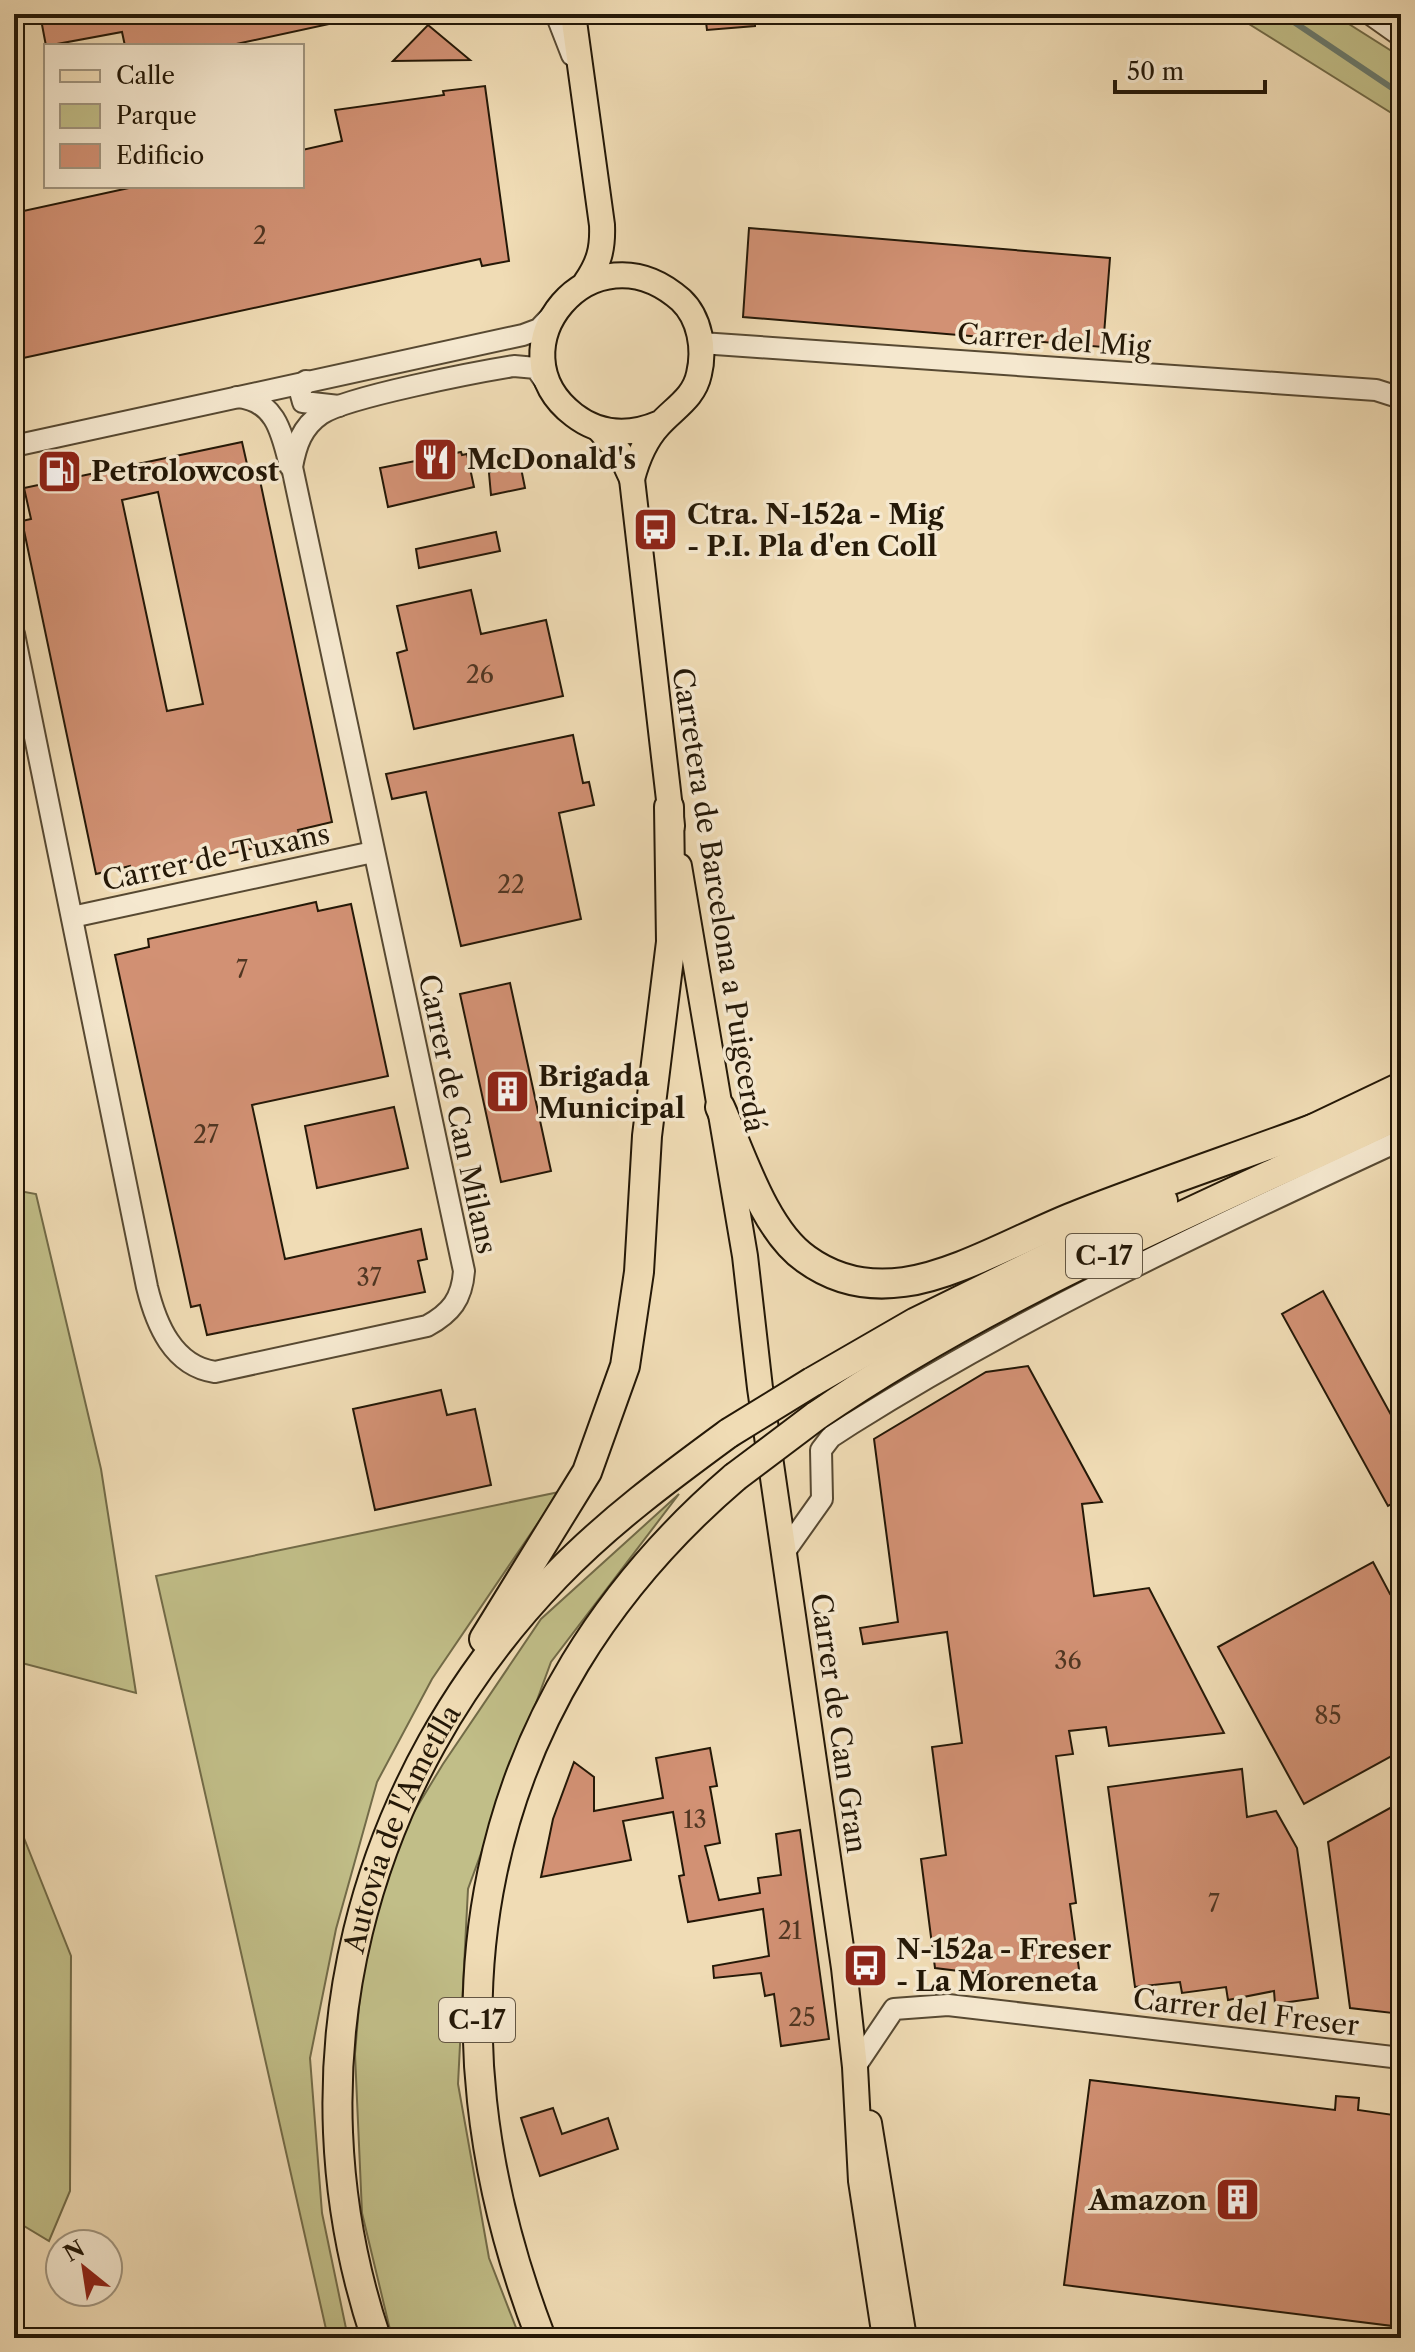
<svg xmlns="http://www.w3.org/2000/svg" width="1415" height="2352" font-family="'Libre Caslon Text',serif">
  <style>
    .green { fill: #c1be88; stroke: #726b48; stroke-width: 2 }
    .lines { fill: none; stroke-linecap: round; stroke-linejoin: round }
    .stream { stroke: #6b7a6d; stroke-width: 6 }
    .building { fill: #d29174; stroke: #241807; stroke-width: 2; fill-rule: evenodd }
    .minor-casing { stroke: #574932; stroke-width: 24 }
    .major-casing { stroke: #241807; stroke-width: 28 }
    .highway-casing { stroke: #241807; stroke-width: 32 }
    .minor { stroke: #f5e8cf; stroke-width: 20 }
    .major { stroke: #f0dcb5; stroke-width: 24 }
    .highway { stroke: #f0dcb5; stroke-width: 28 }
    .highway-bridge-casing { stroke: #241807; stroke-width: 32; stroke-linecap: butt }
    .highway-bridge { stroke: #f0dcb5; stroke-width: 28 }
    .labels { text-anchor: middle; dominant-baseline: central; stroke-width: 7; stroke-linejoin: round; paint-order: stroke }
    .number-label { font-size: 24px; fill: #503622 }
    .shield { fill: #f5e8cf; stroke: #635643; stroke-width: 2 }
    .shield-label { font-size: 26px; font-weight: bold; fill: #241807 }
    .street-label { font-size: 28px; fill: #241807; stroke: #f5e8cf }
    .poi-label { font-size: 28px; font-weight: bold; fill: #241807; stroke: #f5e8cf; text-anchor: start }
  </style>
  <rect width="100%" height="100%" fill="#f0dcb5"/>
  <filter id="stains"><feTurbulence type="fractalNoise" baseFrequency=".0025" numOctaves="4"/><feColorMatrix values="0 0 0 0 .2 0 0 0 0 .09 0 0 0 0 .02 0 0 0 .5 -.17"/></filter>
  <radialGradient id="worn" r=".72"><stop offset=".6" stop-color="#630" stop-opacity="0"/><stop offset="1" stop-color="#630" stop-opacity=".3"/></radialGradient>
  <g class="green">
    <path d="M1233 14H1333L1401 57V119Z"/>
    <path d="M14 1190 36 1194 101 1469 136 1693 14 1661Z"/>
    <path d="M559 1492 432 1679 377 1782 336 1929 310 2058 322 2213 348 2338H328L156 1576Z"/>
    <path d="M679 1494 551 1662 468 1889 458 2084 489 2258 520 2338H392L362 2213 355 2054 369 1886 443 1764 541 1619Z"/>
    <path d="M14 1813 71 1956 70 2191 49 2241 14 2220Z"/>
  </g>
  <g class="lines">
    <path class="stream" d="M1282 14 1401 94"/>
  </g>
  <g class="building">
    <path d="M40 14H342L343 21 227 46H125L122 32 46 46Z"/>
    <path d="M705 14H755V26L707 30Z"/>
    <path d="M428 25 470 60 393 61Z"/>
    <path d="M485 86 509 261 482 266 480 259 14 360V213L138 186H302V150L342 141 335 110 444 95 443 91Z"/>
    <path d="M749 228 1110 258 1103 347 743 317Z"/>
    <path d="M242 442 249 473 258 471 332 822 298 830 300 838 132 875 130 866 96 874 22 521 31 519 24 488ZM158 492 203 704 167 711 122 500Z"/>
    <path d="M461 452 462 455 467 454 474 487 388 507 380 468Z"/>
    <path d="M518 453 525 488 491 495 489 473 505 458Z"/>
    <path d="M496 532 500 551 419 568 416 549Z"/>
    <path d="M471 590 481 634 546 620 563 696 414 729 397 653 407 650 397 606Z"/>
    <path d="M573 735 583 783 589 782 594 805 559 813 581 919 461 946 426 792 392 799 386 774Z"/>
    <path d="M316 902 318 911 351 904 388 1076 252 1105 285 1259 421 1229 427 1259 418 1261 425 1292 207 1335 200 1305 191 1307 115 955 149 947 148 939Z"/>
    <path d="M510 983 551 1171 501 1182 460 994Z"/>
    <path d="M394 1107 408 1168 317 1188 305 1126Z"/>
    <path d="M1323 1291 1401 1433V1499L1388 1506 1282 1314Z"/>
    <path d="M1028 1366 1102 1502 1082 1504 1094 1596 1149 1588 1224 1733 1109 1746 1106 1727 1069 1731 1073 1754 1056 1756 1076 1903 1070 1904 1079 1969 1072 1985 935 1968 921 1859 946 1855 932 1747 962 1743 947 1632 863 1644 860 1628 898 1622 874 1439 986 1372Z"/>
    <path d="M441 1390 447 1415 475 1409 491 1485 375 1510 353 1409Z"/>
    <path d="M1373 1562 1390 1594 1401 1588V1751L1304 1804 1218 1647Z"/>
    <path d="M710 1748 717 1786 710 1787 720 1843 705 1846 719 1900 760 1893 758 1878 781 1875 776 1834 800 1830 829 2039 781 2046 774 1994 765 1996 761 1973 714 1978 713 1966 769 1956 763 1909 688 1922 679 1876 684 1875 673 1812 623 1821 631 1860 541 1877 553 1819 574 1762 594 1777V1811L663 1798 656 1758Z"/>
    <path d="M1242 1769 1247 1817 1276 1811 1297 1848 1318 1998 1275 2004 1274 1991 1228 2000 1226 1987 1182 1993 1180 1982 1135 1987 1108 1787Z"/>
    <path d="M1401 1802V2014L1350 2008 1328 1842Z"/>
    <path d="M1090 2080 1335 2110 1336 2096 1359 2098 1358 2110 1401 2116V2327L1064 2285Z"/>
    <path d="M553 2108 562 2134 608 2118 618 2149 540 2176 521 2118Z"/>
  </g>
  <g class="lines">
    <defs>
      <g id="minor">
        <path d="M556 14 572 55"/>
        <path d="M1370 14 1401 36"/>
        <path d="M701 343 1376 390 1401 398"/>
        <path d="M306 381 300 391 303 402 339 406"/>
        <path d="M237 397C276 400 282 434 290 466"/>
        <path d="M14 446 523 335 539 329 554 313"/>
        <path d="M14 634 147 1287C156 1324 173 1366 215 1372L427 1326C451 1313 462 1299 464 1271L292 467C296 445 302 427 321 414 347 397 477 372 514 366L536 368 549 387"/>
        <path d="M72 917 373 852"/>
        <path d="M783 1554 822 1499 821 1450 831 1437 851 1424C1026 1314 1213 1227 1401 1140"/>
        <path d="M855 2067 894 2009 948 2005 1401 2058"/>
      </g>
      <g id="major">
        <path d="M573 14 602 225C603 249 599 263 586 282"/>
        <path d="M599 429 620 453 632 479 672 826"/>
        <path d="M632 479C637 460 645 440 659 425 674 408 694 398 699 374 705 349 700 318 681 300 592 221 489 350 574 415 600 435 630 436 660 423"/>
        <path d="M679 866 745 1256 760 1388 844 1968 855 2067 861 2181 885 2338"/>
        <path d="M869 2123 904 2338"/>
      </g>
      <g id="highway">
        <path d="M720 1107C741 1153 764 1230 806 1259 835 1280 869 1287 904 1282 958 1275 1027 1234 1080 1214 1157 1184 1237 1157 1315 1128"/>
        <path d="M1298 1136 1401 1087"/>
        <path d="M812 1382 916 1322 1163 1201"/>
        <path d="M816 1416C996 1292 1204 1208 1401 1114"/>
        <path d="M484 1639 587 1472 625 1366 639 1272 647 1136 671 942 669 807"/>
        <path id="s1" d="M376 2338C285 2066 359 1780 556 1576 608 1522 669 1477 729 1433"/>
        <path d="M541 2338C418 2019 469 1705 735 1477"/>
      </g>
    </defs>
    <use href="#minor" class="minor-casing"/>
    <use href="#major" class="major-casing"/>
    <use href="#highway" class="highway-casing"/>
    <use href="#minor" class="minor"/>
    <use href="#major" class="major"/>
    <use href="#highway" class="highway"/>
    <defs>
      <g id="highway-bridge">
        <path d="M729 1433 812 1382"/>
        <path d="M735 1477 816 1416"/>
      </g>
    </defs>
    <use href="#highway-bridge" class="highway-bridge-casing"/>
    <use href="#highway-bridge" class="highway-bridge"/>
  </g>
  <defs>
    <symbol id="restaurant-square" viewBox="-11 -11 22 22"><rect x="-9" y="-9" width="18" height="18" rx="4" fill="#8f2418" stroke="#f5e8cf"/><path d="M-5-6h1v4h1v-4h1v4h1v-4h1v5L-1.5 .5V6h-2V.5L-5-1ZM5-6V6H3V1.5H1.5Q1.5-4 5-6Z" fill="#fff"/></symbol>
    <symbol id="fuel-square" viewBox="-11 -11 22 22"><rect x="-9" y="-9" width="18" height="18" rx="4" fill="#8f2418" stroke="#f5e8cf"/><path d="M-5.5-6h7V0h2V4h1.3V-2.5L3-4.5l.8-.8L6-3V5H2.5V1h-1V6h-7ZM-4.2-4.7v3.2H.2V-4.7Z" fill="#fff"/></symbol>
    <symbol id="bus-square" viewBox="-11 -11 22 22"><rect x="-9" y="-9" width="18" height="18" rx="4" fill="#8f2418" stroke="#f5e8cf"/><path d="M-5-6H5V4H4V6H2V4H-2V6H-4V4H-5ZM-3.5-4V0h7V-4ZM-3.5 1.2v1.5H-2V1.2ZM2 1.2v1.5H3.5V1.2Z" fill="#fff"/></symbol>
    <symbol id="building-square" viewBox="-11 -11 22 22"><rect x="-9" y="-9" width="18" height="18" rx="4" fill="#8f2418" stroke="#f5e8cf"/><path d="M-4-6H4V6H1V3H-1V6H-4ZM-2.5-4.3h1.7v1.8h-1.7ZM.8-4.3h1.7v1.8H.8ZM-2.5-1h1.7V.8h-1.7ZM.8-1h1.7V.8H.8Z" fill="#fff"/></symbol>
  </defs>
  <g fill-rule="evenodd">
    <use href="#restaurant-square" x="410" y="434" width="51" height="51"/>
    <use href="#fuel-square" x="34" y="446" width="51" height="51"/>
    <use href="#bus-square" x="630" y="504" width="51" height="51"/>
    <use href="#building-square" x="482" y="1066" width="51" height="51"/>
    <use href="#bus-square" x="840" y="1940" width="51" height="51"/>
    <use href="#building-square" x="1212" y="2174" width="51" height="51"/>
  </g>
  <g class="labels">
    <g class="number-label">
      <text x="260" y="235">2</text>
      <text x="480" y="674">26</text>
      <text x="511" y="884">22</text>
      <text x="242" y="969">7</text>
      <text x="206" y="1134">27</text>
      <text x="369" y="1277">37</text>
      <text x="1068" y="1660">36</text>
      <text x="1328" y="1715">85</text>
      <text x="695" y="1819">13</text>
      <text x="1214" y="1903">7</text>
      <text x="790" y="1930">21</text>
      <text x="802" y="2017">25</text>
    </g>
    <g class="shield">
      <rect x="1066" y="1234" width="76" height="44" rx="6"/>
      <rect x="439" y="1998" width="76" height="44" rx="6"/>
    </g>
    <g class="shield-label">
      <text x="1104" y="1256">C-17</text>
      <text x="477" y="2020">C-17</text>
    </g>
    <g class="street-label">
      <text transform="translate(1054 340) rotate(4)">Carrer del Mig</text>
      <text transform="translate(216 857) rotate(-12)">Carrer de Tuxans</text>
      <text transform="translate(719 900) rotate(81)">Carretera de Barcelona a Puigcerdá</text>
      <text transform="translate(458 1114) rotate(78)">Carrer de Can Milans</text>
      <text transform="translate(839 1723) rotate(82)">Carrer de Can Gran</text>
      <text stroke="none"><textPath href="#s1" startOffset="524">Autovia de l'Ametlla</textPath></text>
      <text transform="translate(1246 2012) rotate(7)">Carrer del Freser</text>
    </g>
    <g class="poi-label">
      <text x="467" y="459">McDonald's</text>
      <text x="91" y="471">Petrolowcost</text>
      <text x="687" y="514">Ctra. N-152a - Mig<tspan x="687" dy="32">- P.I. Pla d'en Coll</tspan></text>
      <text x="538" y="1076">Brigada<tspan x="538" dy="32">Municipal</tspan></text>
      <text x="896" y="1949">N-152a - Freser<tspan x="896" dy="32">- La Moreneta</tspan></text>
      <text x="1207" y="2200" text-anchor="end">Amazon</text>
    </g>
  </g>
  <rect width="1415" height="2352" fill="none" stroke="#f0dcb5" stroke-width="48"/>
  <rect x="16" y="16" width="1383" height="2320" fill="none" stroke="#241807" stroke-width="4"/>
  <rect x="24" y="24" width="1367" height="2304" fill="none" stroke="#241807" stroke-width="2"/>
  <rect x="44" y="44" width="260" height="144" fill="#f5e8cf" stroke="#a1957f" stroke-width="2"/>
  <rect x="60" y="70" width="40" height="12" fill="#f0dcb5" stroke="#a1957f" stroke-width="2"/>
  <text x="116" y="84" font-size="24" fill="#241807">Calle</text>
  <rect x="60" y="104" width="40" height="24" fill="#c1be88" stroke="#a1957f" stroke-width="2"/>
  <text x="116" y="124" font-size="24" fill="#241807">Parque</text>
  <rect x="60" y="144" width="40" height="24" fill="#d29174" stroke="#a1957f" stroke-width="2"/>
  <text x="116" y="164" font-size="24" fill="#241807">Edificio</text>
  <g transform="translate(84 2268) rotate(330)"><circle r="38" fill="#f5e8cf" stroke="#a1957f" stroke-width="2"/>
  <path d="M0-6L14 30L0 20L-14 30Z" fill="#8f2418"/>
  <text y="-12" font-size="22" font-weight="bold" text-anchor="middle" fill="#241807">N</text>
  </g>
  <path d="M1115 80v12h150v-12" fill="none" stroke="#241807" stroke-width="4"/>
  <text x="1127" y="80" font-size="24" fill="#241807" stroke="#f5e8cf" stroke-width="6" paint-order="stroke">50 m</text>
  <rect width="100%" height="100%" filter="url(#stains)"/>
  <rect width="100%" height="100%" fill="url(#worn)"/>
</svg>
